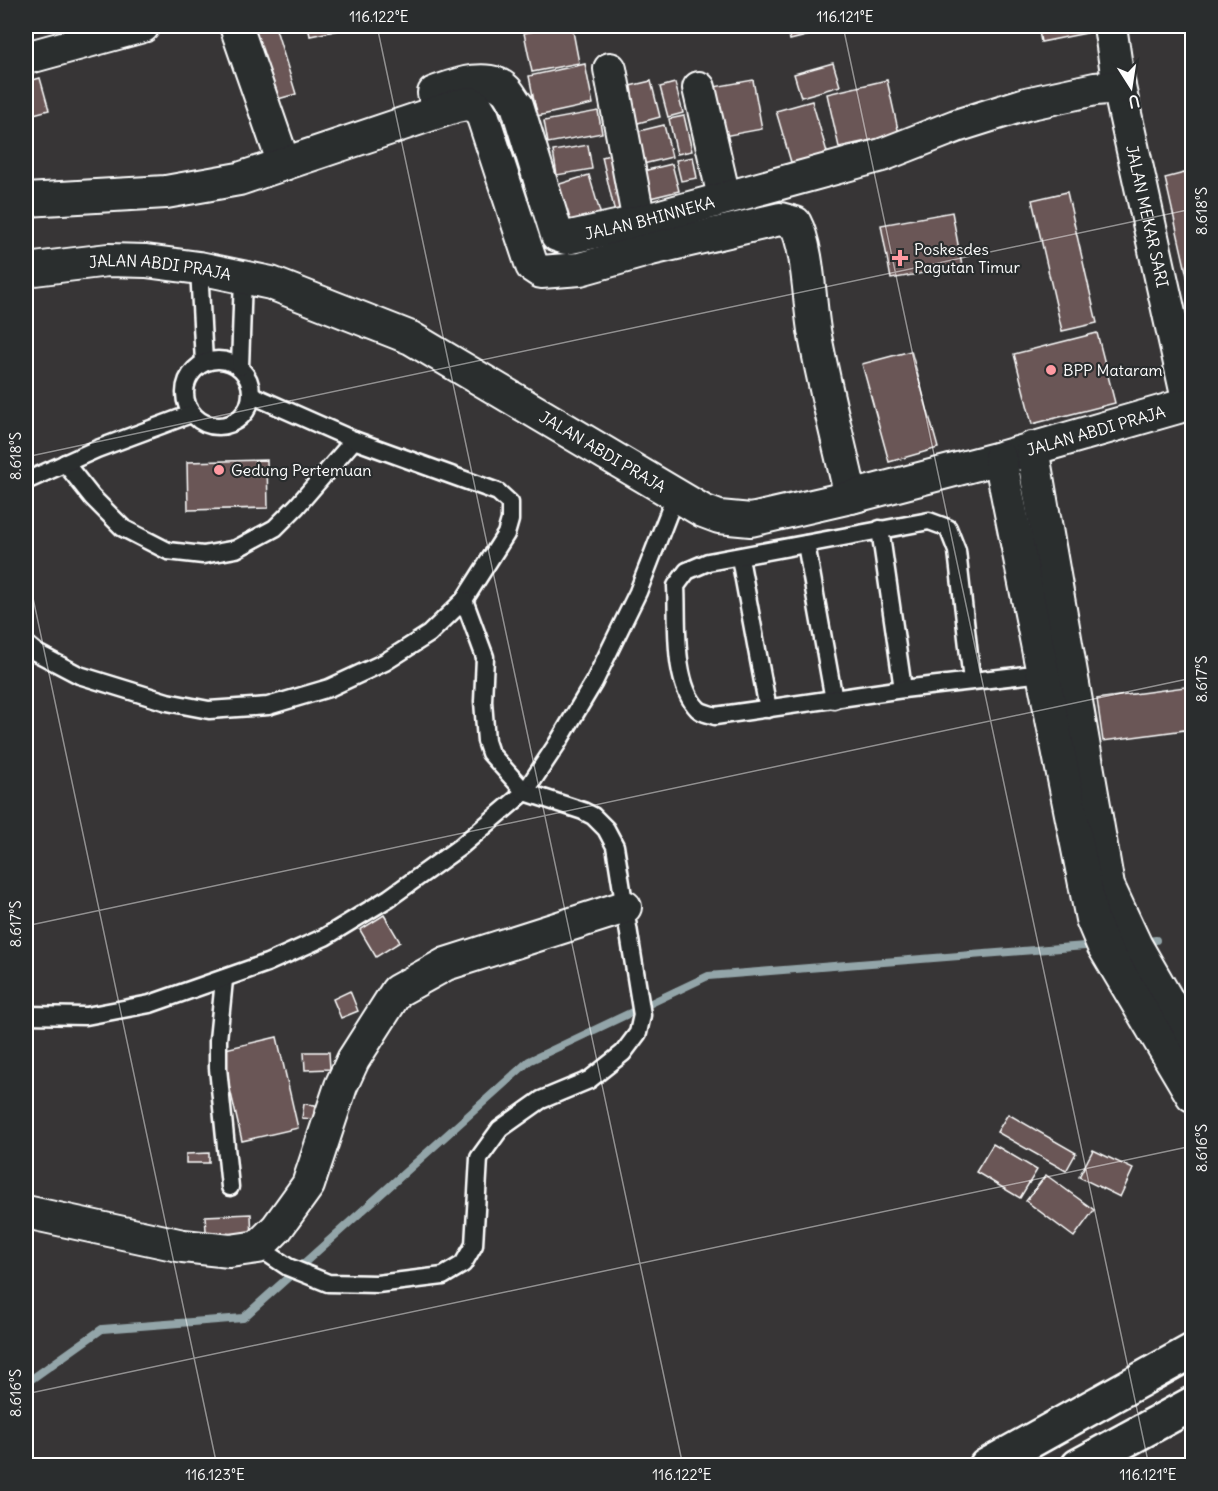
<svg xmlns="http://www.w3.org/2000/svg" width="1218" height="1491" font-family="Delius,sans-serif">
  <style>
    .lines { fill: none; stroke-linecap: round; stroke-linejoin: round }
    .stream { stroke: #93a5a9; stroke-width: 8 }
    .building { fill: #6a5756; stroke: #fff; stroke-width: 1.5 }
    .service-casing { stroke: #fff; stroke-width: 21 }
    .minor-casing { stroke: #fff; stroke-width: 36 }
    .trunk-casing { stroke: #fff; stroke-width: 38 }
    .service { stroke: #2a2d2e; stroke-width: 16 }
    .minor { stroke: #2a2d2e; stroke-width: 32 }
    .trunk { stroke: #2a2d2e; stroke-width: 33 }
    .ticks { fill: none; stroke: #fff; stroke-width: 1.5; stroke-opacity: 0.45 }
    .poi-dot { fill: #ff9aa2; stroke: #2a2d2e; stroke-width: 2 }
    .labels { text-anchor: middle; dominant-baseline: central; stroke-width: 4.5; stroke-linejoin: round; paint-order: stroke }
    .street-label { font-size: 16px; fill: #fff; stroke: #2a2d2e }
    .poi-label { font-size: 16px; fill: #fff; stroke: #2a2d2e; text-anchor: start }
    .neatline { fill: none; stroke: #fff; stroke-width: 2 }
    .ticks-label { font-size: 15px; text-anchor: middle; fill: #fff }
  </style>
  <rect width="100%" height="100%" fill="#373536"/>
  <filter id="ink" filterUnits="userSpaceOnUse"><feTurbulence type="fractalNoise" baseFrequency=".0167" numOctaves="2"/><feDisplacementMap in="SourceGraphic" scale="12" xChannelSelector="R" yChannelSelector="G"/><feConvolveMatrix kernelMatrix="1 2 1 2 8 2 1 2 1" color-interpolation-filters="sRGB"/></filter>
  <g filter="url(#ink)">
    <g class="lines">
      <g class="stream">
        <path d="M1140 942 1156 940"/>
        <path d="M26 1383 102 1329 243 1318 529 1061 708 976 1098 945"/>
      </g>
    </g>
    <g class="building">
      <path d="M265 26H275L296 94 271 101 249 31Z"/>
      <path d="M308 26H355V27L310 36Z"/>
      <path d="M561 26H572L579 63 532 72 524 33Z"/>
      <path d="M787 26H837L838 28 790 40Z"/>
      <path d="M1038 26H1085L1087 33 1041 42Z"/>
      <path d="M833 63 840 86 801 97 794 74Z"/>
      <path d="M585 64 593 104 537 116 529 76Z"/>
      <path d="M40 78 49 110 26 116V82Z"/>
      <path d="M753 80 762 129 713 138 703 89Z"/>
      <path d="M887 80 899 134 839 147 827 94Z"/>
      <path d="M651 81 660 117 627 126 617 89Z"/>
      <path d="M675 83 683 113 668 117 660 87Z"/>
      <path d="M812 101 829 159 793 169 776 111Z"/>
      <path d="M598 111 602 133 548 143 544 121Z"/>
      <path d="M684 116 692 151 677 154 669 119Z"/>
      <path d="M664 125 672 157 643 164 635 132Z"/>
      <path d="M588 145 592 169 557 175 553 151Z"/>
      <path d="M617 153 631 210 615 213 602 157Z"/>
      <path d="M693 157 697 178 681 181 676 160Z"/>
      <path d="M672 164 679 191 646 199 639 172Z"/>
      <path d="M1192 171V298L1165 178Z"/>
      <path d="M589 175 602 219 563 231 550 187Z"/>
      <path d="M1067 192 1097 323 1062 331 1032 200Z"/>
      <path d="M952 212 962 266 891 279 881 225Z"/>
      <path d="M1097 333 1115 403 1032 424 1014 354Z"/>
      <path d="M911 351 938 448 889 462 862 364Z"/>
      <path d="M267 460 268 508 188 510 187 462Z"/>
      <path d="M1192 686V729L1103 741 1097 699Z"/>
      <path d="M384 915 400 942 376 957 360 930Z"/>
      <path d="M350 991 358 1011 341 1018 333 999Z"/>
      <path d="M277 1037 298 1128 242 1141 221 1050Z"/>
      <path d="M304 1052H329L330 1069 305 1070Z"/>
      <path d="M304 1104 315 1105 313 1119 302 1118Z"/>
      <path d="M1008 1114 1076 1153 1066 1171 997 1132Z"/>
      <path d="M993 1144 1037 1170 1020 1198 976 1172Z"/>
      <path d="M1093 1150 1133 1169 1120 1197 1079 1177Z"/>
      <path d="M209 1153V1163H186V1154Z"/>
      <path d="M1046 1175 1094 1210 1074 1237 1026 1201Z"/>
      <path d="M251 1214 252 1242 207 1245 205 1216Z"/>
    </g>
    <g class="lines">
      <defs>
        <g id="service">
          <path d="M199 268 204 362"/>
          <circle cx="218" cy="393" r="33"/>
          <path d="M240 367 243 277"/>
          <path d="M65 463 92 497 123 528 168 551 203 555 236 549 275 528 297 506 354 440"/>
          <path d="M26 481 97 449 191 414"/>
          <path d="M880 529 903 689"/>
          <path d="M806 544 834 700"/>
          <path d="M740 558 768 709"/>
          <path d="M26 644 37 653 79 675 167 702 209 710 268 706 329 688 385 662 429 634 464 600 506 534 510 520V503L498 492 354 440 252 395"/>
          <path d="M972 681 957 551 948 528 929 521 708 562 687 571 676 586C678 621 672 683 698 709 702 713 710 714 715 716L903 689 1043 673"/>
          <path d="M224 980 218 1040V1068L230 1187"/>
          <path d="M26 1015 86 1016 150 1004 267 963 325 937 389 898 460 847 525 792 557 744 594 682 638 592 676 494"/>
          <path d="M258 1247 288 1267 328 1283 377 1284 443 1276 463 1264 474 1245 479 1158 500 1129 541 1100 589 1080 623 1053 638 1033 642 1015 615 846 606 829 593 816 583 811 525 792 490 753 486 741 483 701 485 657 464 600"/>
        </g>
        <g id="minor">
          <path d="M236 26 284 164"/>
          <path id="s1" d="M1110 26 1119 87 1189 404"/>
          <path d="M26 58 143 26"/>
          <path d="M610 69 639 222"/>
          <path d="M699 88 724 197"/>
          <path id="s2" d="M434 93C454 86 488 72 506 90 510 94 513 101 517 105L557 235 566 238 639 222 882 155 956 126 1026 104 1095 89 1119 87"/>
          <path d="M26 200 166 192 239 179 456 106 471 103 477 107 483 117 532 266 541 272 580 269 651 249 780 219 795 223C809 249 809 305 815 336 825 390 839 443 851 497"/>
          <path id="s3" d="M26 270 108 260 146 261 199 268 271 283 411 338 703 511 719 517 751 520 851 497 1000 458 1192 403"/>
          <path d="M1032 448 1108 886 1136 946 1192 1043"/>
          <path d="M1000 458 1092 919 1103 945 1192 1095"/>
          <path d="M26 1212 183 1246 230 1251 258 1247 277 1228 308 1185 341 1086 353 1060 397 991 446 964 625 907"/>
        </g>
        <g id="trunk">
          <path d="M986 1466 1192 1351"/>
          <path d="M1078 1466 1192 1404"/>
        </g>
      </defs>
      <use href="#service" class="service-casing"/>
      <use href="#minor" class="minor-casing"/>
      <use href="#trunk" class="trunk-casing"/>
      <use href="#service" class="service"/>
      <use href="#minor" class="minor"/>
      <use href="#trunk" class="trunk"/>
    </g>
  </g>
  <path class="ticks" d="M377 26 683 1466M843 26 1149 1466M26 457 1192 209M26 565 217 1466M26 926 1192 678M26 1394 1192 1146"/>
  <g class="poi-dot">
    <path d="M897 249h6v6h6v6h-6v6h-6v-6h-6v-6h6z"/>
    <circle cx="1051" cy="370" r="6"/>
    <circle cx="219" cy="470" r="6"/>
  </g>
  <g class="labels">
    <g class="street-label">
      <text stroke="none"><textPath href="#s1" startOffset="194">JALAN MEKAR SARI</textPath></text>
      <text stroke="none"><textPath href="#s2" startOffset="326">JALAN BHINNEKA</textPath></text>
      <text stroke="none"><textPath href="#s3" startOffset="135">JALAN ABDI PRAJA</textPath></text>
      <text stroke="none"><textPath href="#s3" startOffset="1143">JALAN ABDI PRAJA</textPath></text>
      <text stroke="none"><textPath href="#s3" startOffset="621">JALAN ABDI PRAJA</textPath></text>
    </g>
    <g class="poi-label">
      <text x="914" y="249">Poskesdes<tspan x="914" dy="18">Pagutan Timur</tspan></text>
      <text x="1063" y="370">BPP Mataram</text>
      <text x="231" y="470">Gedung Pertemuan</text>
    </g>
  </g>
  <rect width="1218" height="1491" fill="none" stroke="#2a2d2e" stroke-width="66"/>
  <g transform="translate(1131 87) rotate(168)" stroke="#2a2d2e" stroke-width="4.5" paint-order="stroke">
  <path d="M0-4.5L10 22L0 15L-10 22Z" fill="#ffffff"/>
  <text y="-9" font-size="16" font-weight="bold" text-anchor="middle" fill="#ffffff">U</text>
  </g>
  <rect x="33" y="33" width="1152" height="1425" class="neatline"/>
  <g class="ticks-label">
    <text x="379" y="22">116.122°E</text>
    <text x="845" y="22">116.121°E</text>
    <text transform="translate(1202 211) rotate(-90)" y="5">8.618°S</text>
    <text transform="translate(16 456) rotate(-90)" y="5">8.618°S</text>
    <text transform="translate(1202 679) rotate(-90)" y="5">8.617°S</text>
    <text transform="translate(16 924) rotate(-90)" y="5">8.617°S</text>
    <text transform="translate(1202 1148) rotate(-90)" y="5">8.616°S</text>
    <text transform="translate(16 1393) rotate(-90)" y="5">8.616°S</text>
    <text x="215" y="1480">116.123°E</text>
    <text x="682" y="1480">116.122°E</text>
    <text x="1148" y="1480">116.121°E</text>
  </g>
</svg>
